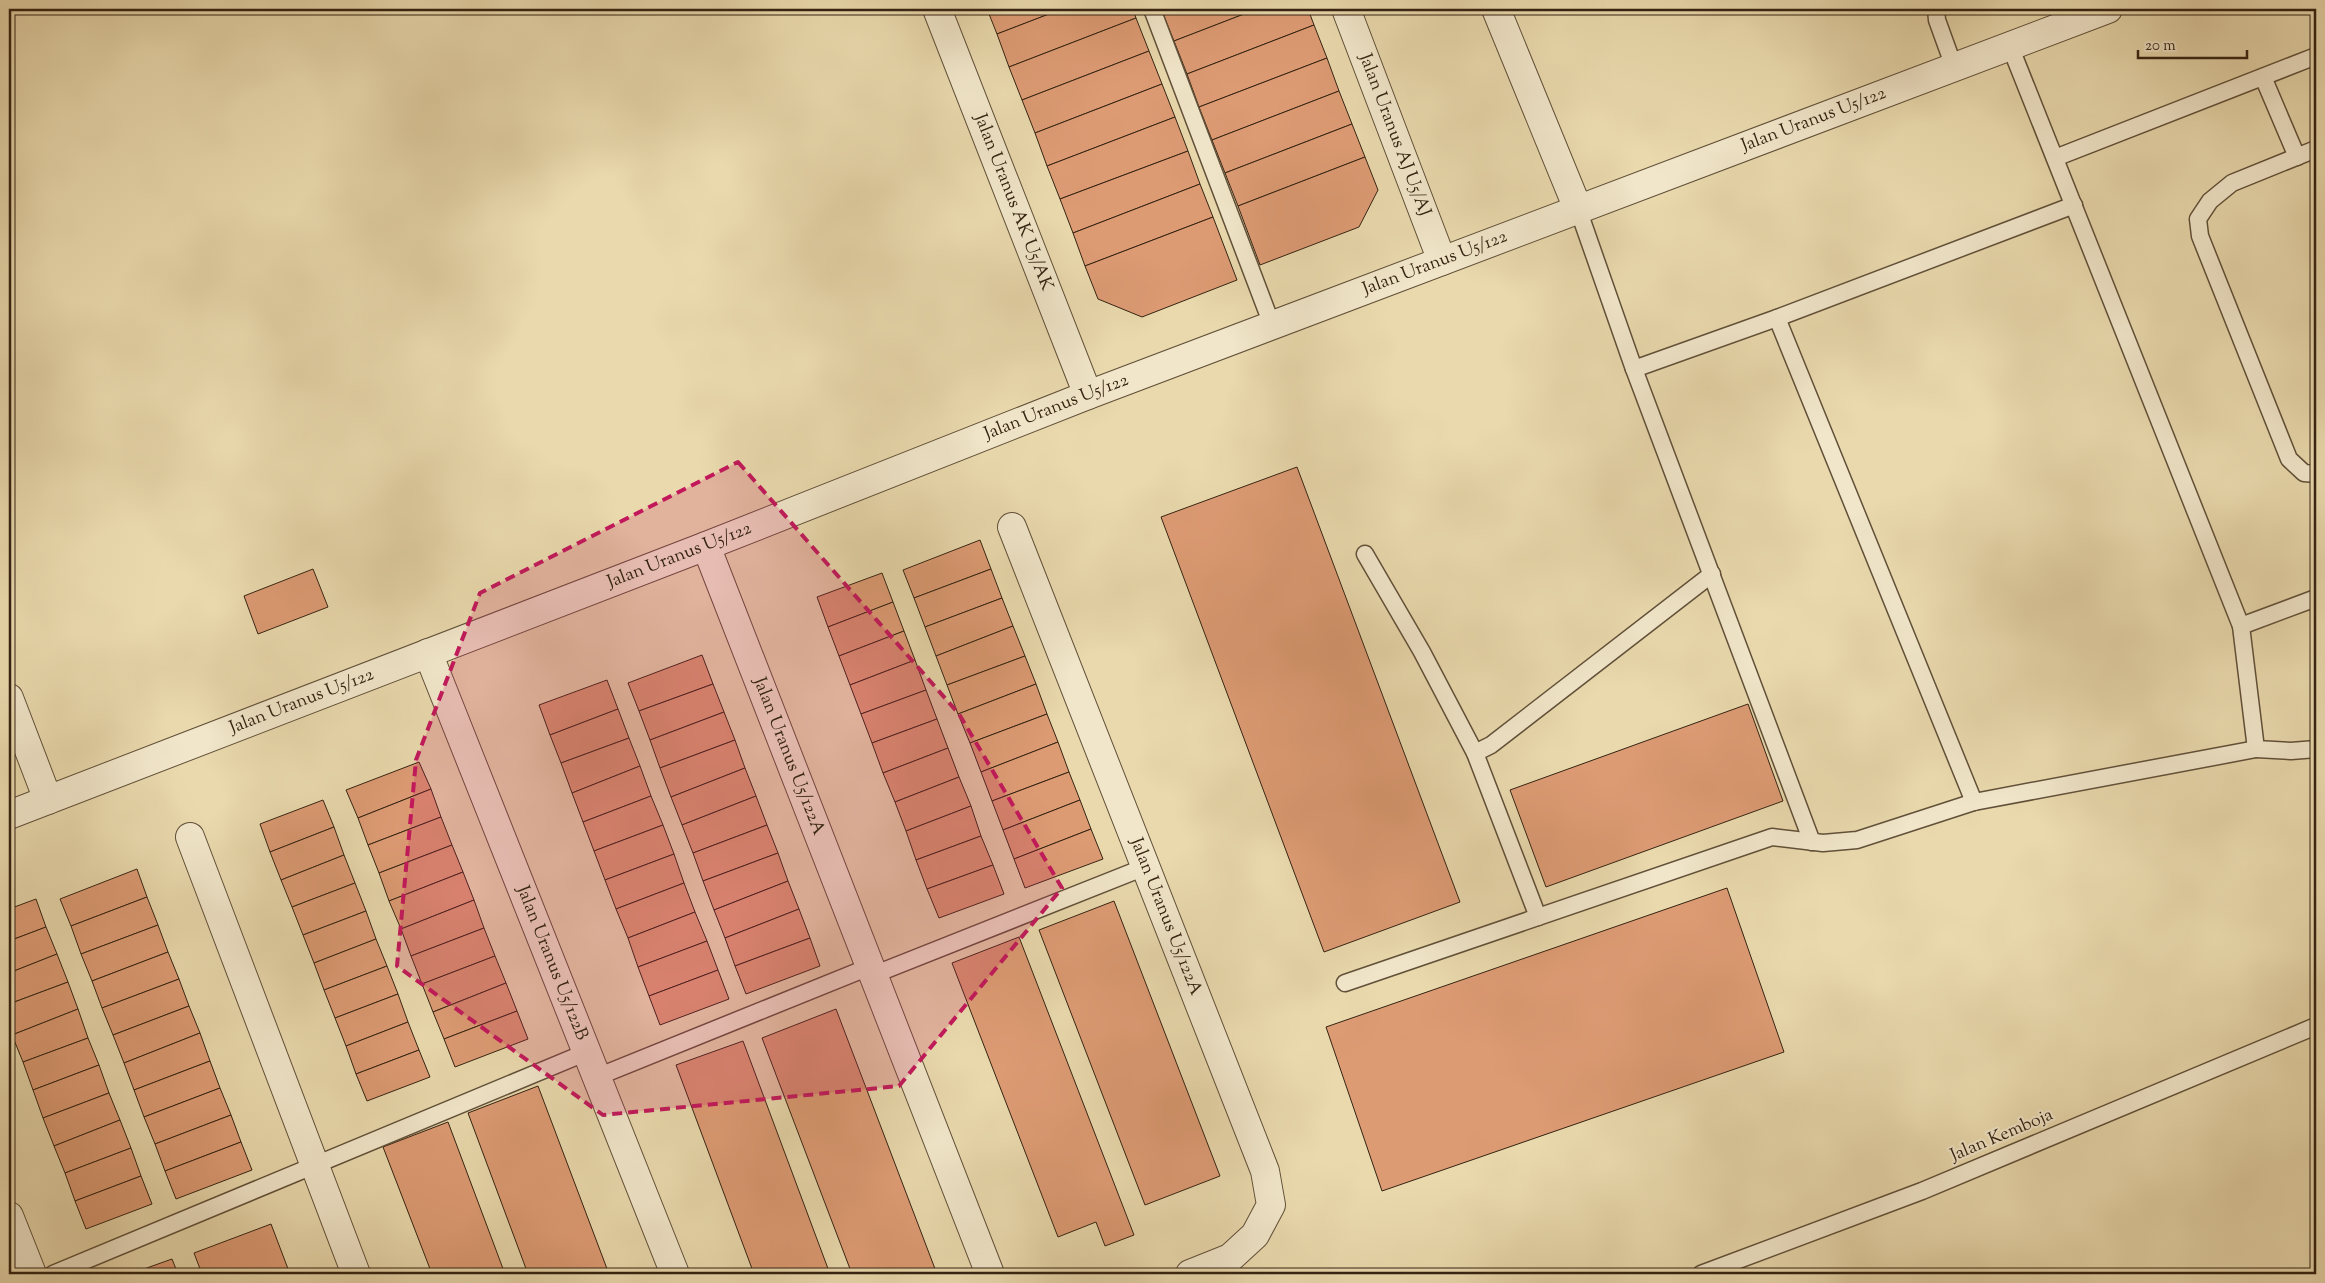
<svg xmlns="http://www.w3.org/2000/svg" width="2325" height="1283" font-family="'Sorts Mill Goudy',serif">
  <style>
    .building { fill: #dd9b74; stroke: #342312 }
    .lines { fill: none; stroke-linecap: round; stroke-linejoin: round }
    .service-casing { stroke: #615039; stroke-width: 19 }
    .minor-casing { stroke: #615039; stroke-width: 30 }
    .service { stroke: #f1e6ca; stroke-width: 16 }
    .minor { stroke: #f1e6ca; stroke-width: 28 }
    .marked { fill: #c2185b; fill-opacity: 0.2; stroke: #c2185b; stroke-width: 4; stroke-dasharray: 10 6; stroke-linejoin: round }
    .labels { text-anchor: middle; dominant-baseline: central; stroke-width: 4; stroke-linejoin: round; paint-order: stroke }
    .street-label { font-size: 18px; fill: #342312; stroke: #f1e6ca }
  </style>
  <rect width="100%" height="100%" fill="#e9d9ad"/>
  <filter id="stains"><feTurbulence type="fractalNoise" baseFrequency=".004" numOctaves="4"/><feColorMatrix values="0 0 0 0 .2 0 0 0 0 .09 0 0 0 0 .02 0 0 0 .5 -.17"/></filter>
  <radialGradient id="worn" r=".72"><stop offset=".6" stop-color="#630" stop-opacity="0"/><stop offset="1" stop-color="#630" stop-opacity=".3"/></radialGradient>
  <g class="building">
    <path d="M987 9H1062L997 34Z"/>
    <path d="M1062 9H1133L1136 18 1009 67 997 34Z"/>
    <path d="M1161 9H1257L1174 41Z"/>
    <path d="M1257 9H1308L1314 25 1187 74 1174 41Z"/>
    <path d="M1136 18 1149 51 1022 100 1009 67Z"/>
    <path d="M1314 25 1327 58 1199 107 1187 74Z"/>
    <path d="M1149 51 1162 84 1035 133 1022 100Z"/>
    <path d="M1327 58 1339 91 1212 140 1199 107Z"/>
    <path d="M1162 84 1175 117 1047 166 1035 133Z"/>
    <path d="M1339 91 1352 124 1225 173 1212 140Z"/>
    <path d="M1175 117 1188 151 1060 199 1047 166Z"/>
    <path d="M1352 124 1365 157 1238 206 1225 173Z"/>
    <path d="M1188 151 1200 184 1073 233 1060 199Z"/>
    <path d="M1365 157 1378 190 1359 227 1260 265 1238 206Z"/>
    <path d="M1200 184 1213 217 1085 266 1073 233Z"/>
    <path d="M1213 217 1237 280 1142 317 1098 299 1085 266Z"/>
    <path d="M1297 467 1460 902 1324 952 1161 517Z"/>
    <path d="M980 540 991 569 914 598 903 570Z"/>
    <path d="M313 569 328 607 258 634 244 596Z"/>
    <path d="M991 569 1002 598 925 627 914 598Z"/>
    <path d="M882 573 893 602 828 627 817 597Z"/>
    <path d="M1002 598 1013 626 936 656 925 627Z"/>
    <path d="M893 602 904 631 839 656 828 627Z"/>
    <path d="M1013 626 1025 656 947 685 936 656Z"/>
    <path d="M904 631 915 660 850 685 839 656Z"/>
    <path d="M702 655 713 684 639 711 628 683Z"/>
    <path d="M1025 656 1036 684 958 714 947 685Z"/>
    <path d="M915 660 926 690 861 714 850 685Z"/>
    <path d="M607 680 618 709 550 735 539 705Z"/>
    <path d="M713 684 724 712 650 740 639 711Z"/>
    <path d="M1036 684 1047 714 970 743 958 714Z"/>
    <path d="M926 690 937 719 872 743 861 714Z"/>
    <path d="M1748 704 1783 801 1546 887 1510 790Z"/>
    <path d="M618 709 629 738 561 763 550 735Z"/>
    <path d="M724 712 735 740 660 768 650 740Z"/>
    <path d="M1047 714 1058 742 981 772 970 743Z"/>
    <path d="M937 719 948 748 883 773 872 743Z"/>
    <path d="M629 738 640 766 572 793 561 763Z"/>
    <path d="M735 740 745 768 671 797 660 768Z"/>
    <path d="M1058 742 1069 772 992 801 981 772Z"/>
    <path d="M948 748 959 777 895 802 883 773Z"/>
    <path d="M419 762 431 789 358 818 346 790Z"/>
    <path d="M640 766 651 796 583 822 572 793Z"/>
    <path d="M745 768 756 796 682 825 671 797Z"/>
    <path d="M1069 772 1080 800 1003 830 992 801Z"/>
    <path d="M959 777 971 806 906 831 895 802Z"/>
    <path d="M431 789 441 817 368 845 358 818Z"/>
    <path d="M651 796 663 825 594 851 583 822Z"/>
    <path d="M756 796 767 825 693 853 682 825Z"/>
    <path d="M323 800 334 827 270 852 260 824Z"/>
    <path d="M1080 800 1091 829 1014 859 1003 830Z"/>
    <path d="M971 806 981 836 916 860 906 831Z"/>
    <path d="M441 817 452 845 379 873 368 845Z"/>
    <path d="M663 825 674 854 605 880 594 851Z"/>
    <path d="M767 825 778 853 703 881 693 853Z"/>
    <path d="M334 827 344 855 281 880 270 852Z"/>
    <path d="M1091 829 1103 859 1025 888 1014 859Z"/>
    <path d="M981 836 993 865 927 889 916 860Z"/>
    <path d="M452 845 463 872 389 901 379 873Z"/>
    <path d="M778 853 788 881 714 910 703 881Z"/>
    <path d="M674 854 684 883 616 909 605 880Z"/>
    <path d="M344 855 355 883 292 907 281 880Z"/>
    <path d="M993 865 1004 894 939 918 927 889Z"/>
    <path d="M137 869 147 897 71 926 60 899Z"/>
    <path d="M463 872 474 900 401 929 389 901Z"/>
    <path d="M788 881 799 909 725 938 714 910Z"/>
    <path d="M355 883 366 911 303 935 292 907Z"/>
    <path d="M684 883 695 912 628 938 616 909Z"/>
    <path d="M1727 888 1784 1052 1382 1191 1326 1027Z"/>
    <path d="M147 897 158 925 81 954 71 926Z"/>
    <path d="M36 899 46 927 9 941V909Z"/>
    <path d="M474 900 484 928 411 956 401 929Z"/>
    <path d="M1114 901 1220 1176 1145 1205 1039 930Z"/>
    <path d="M799 909 810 938 735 966 725 938Z"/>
    <path d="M366 911 376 939 314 963 303 935Z"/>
    <path d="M695 912 707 941 638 967 628 938Z"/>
    <path d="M158 925 168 952 92 981 81 954Z"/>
    <path d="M46 927 57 954 9 973V941Z"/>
    <path d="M484 928 495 956 422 984 411 956Z"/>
    <path d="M1019 937 1134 1235 1105 1246 1096 1222 1058 1237 952 963Z"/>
    <path d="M810 938 820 966 746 994 735 966Z"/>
    <path d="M376 939 387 966 324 990 314 963Z"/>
    <path d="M707 941 718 970 649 996 638 967Z"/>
    <path d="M168 952 179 979 102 1008 92 981Z"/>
    <path d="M57 954 68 982 9 1004V973Z"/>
    <path d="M495 956 506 983 433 1012 422 984Z"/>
    <path d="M387 966 398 994 335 1018 324 990Z"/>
    <path d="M718 970 729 999 660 1025 649 996Z"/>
    <path d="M179 979 189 1006 113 1035 102 1008Z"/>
    <path d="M68 982 78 1009 12 1035 9 1026V1004Z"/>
    <path d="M506 983 517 1011 444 1039 433 1012Z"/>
    <path d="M398 994 408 1022 346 1046 335 1018Z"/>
    <path d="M189 1006 200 1033 124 1063 113 1035Z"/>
    <path d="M78 1009 88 1038 23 1062 12 1035Z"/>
    <path d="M836 1009 937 1274H852L762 1038Z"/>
    <path d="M517 1011 528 1039 455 1067 444 1039Z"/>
    <path d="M408 1022 419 1050 356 1074 346 1046Z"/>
    <path d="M200 1033 210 1061 134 1090 124 1063Z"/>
    <path d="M88 1038 99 1065 33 1090 23 1062Z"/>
    <path d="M743 1041 830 1274H754L676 1065Z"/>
    <path d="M419 1050 430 1077 367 1101 356 1074Z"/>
    <path d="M210 1061 220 1088 144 1117 134 1090Z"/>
    <path d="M99 1065 109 1093 43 1118 33 1090Z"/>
    <path d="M538 1086 609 1274H528L468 1113Z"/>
    <path d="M220 1088 231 1115 155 1144 144 1117Z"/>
    <path d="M109 1093 120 1120 54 1146 43 1118Z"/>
    <path d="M231 1115 241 1142 165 1171 155 1144Z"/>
    <path d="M120 1120 131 1148 65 1173 54 1146Z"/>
    <path d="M448 1122 505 1274H432L383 1147Z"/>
    <path d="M241 1142 252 1170 176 1199 165 1171Z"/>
    <path d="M131 1148 141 1176 75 1201 65 1173Z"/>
    <path d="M141 1176 152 1204 86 1229 75 1201Z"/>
    <path d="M271 1224 290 1274H202L194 1253Z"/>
    <path d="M172 1259 178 1274H130Z"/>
  </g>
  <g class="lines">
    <defs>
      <g id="service">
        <path d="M1152 9 1272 325"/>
        <path d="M1936 9 1937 20 1954 67"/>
        <path d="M2010 46 2241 626 2256 749 2291 751 2316 749"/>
        <path d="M2263 77 2297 157"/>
        <path d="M2316 149 2232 183 2210 201 2198 219 2200 236 2289 459 2304 473 2316 474"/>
        <path d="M2055 158 2316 56"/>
        <path d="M1578 209 1634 369 1812 842"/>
        <path d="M1777 318 1974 802"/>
        <path d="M1634 369 1777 318 2074 205"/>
        <path d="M1365 554 1422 652 1475 753 1538 917"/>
        <path d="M2241 626 2316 598"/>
        <path d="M1475 753 1491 745 1712 574"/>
        <path d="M873 975 1145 867"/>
        <path d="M1345 983 1772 837 1823 843 1857 840 1974 802 2256 749"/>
        <path d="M597 1077 869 967"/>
        <path d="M53 1274 587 1052"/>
        <path d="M1701 1274 1922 1191 2316 1026"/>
      </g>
      <g id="minor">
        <path id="s1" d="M937 9 1088 395"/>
        <path id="s2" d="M1346 9 1442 261"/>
        <path d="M1496 9 1578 209"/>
        <path id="s3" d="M1012 527 1265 1171 1271 1205 1255 1235 1230 1258 1190 1274"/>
        <path id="s4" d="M706 546 990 1274"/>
        <path id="s5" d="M428 653 675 1274"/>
        <path d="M9 698 48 800"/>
        <path id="s6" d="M9 815 706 546 1088 395 2108 9"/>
        <path d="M190 837 356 1274"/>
        <path d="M9 1216 32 1274"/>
      </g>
    </defs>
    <use href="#service" class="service-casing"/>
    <use href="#minor" class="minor-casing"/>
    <use href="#service" class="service"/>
    <use href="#minor" class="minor"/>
  </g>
  <path class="marked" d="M738 462 959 714 1062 888 899 1086 603 1115 397 966 416 760 480 593Z"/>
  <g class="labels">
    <g class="street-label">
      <text stroke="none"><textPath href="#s6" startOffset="1934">Jalan Uranus U5/122</textPath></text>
      <text stroke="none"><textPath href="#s2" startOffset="135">Jalan Uranus AJ U5/AJ</textPath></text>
      <text stroke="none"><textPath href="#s1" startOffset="208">Jalan Uranus AK U5/AK</textPath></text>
      <text stroke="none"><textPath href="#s6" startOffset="1529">Jalan Uranus U5/122</textPath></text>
      <text stroke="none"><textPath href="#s6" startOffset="1124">Jalan Uranus U5/122</textPath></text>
      <text stroke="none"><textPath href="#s6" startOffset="719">Jalan Uranus U5/122</textPath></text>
      <text stroke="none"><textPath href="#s6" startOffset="314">Jalan Uranus U5/122</textPath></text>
      <text stroke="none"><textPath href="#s4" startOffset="226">Jalan Uranus U5/122A</textPath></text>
      <text stroke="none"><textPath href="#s3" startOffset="419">Jalan Uranus U5/122A</textPath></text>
      <text stroke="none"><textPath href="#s5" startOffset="334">Jalan Uranus U5/122B</textPath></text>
      <text transform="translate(2002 1136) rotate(-23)">Jalan Kemboja</text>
    </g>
  </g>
  <rect width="2325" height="1283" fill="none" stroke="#e9d9ad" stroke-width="30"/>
  <rect x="10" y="10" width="2305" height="1263" fill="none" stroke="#342312" stroke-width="2.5"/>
  <rect x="15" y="15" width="2295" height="1253" fill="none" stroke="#342312"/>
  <path d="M2138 50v8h109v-8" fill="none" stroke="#342312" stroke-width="2.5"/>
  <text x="2145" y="50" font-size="15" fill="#342312" stroke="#f1e6ca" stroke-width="4" paint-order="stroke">20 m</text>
  <rect width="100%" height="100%" filter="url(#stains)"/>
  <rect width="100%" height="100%" fill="url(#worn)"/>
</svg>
